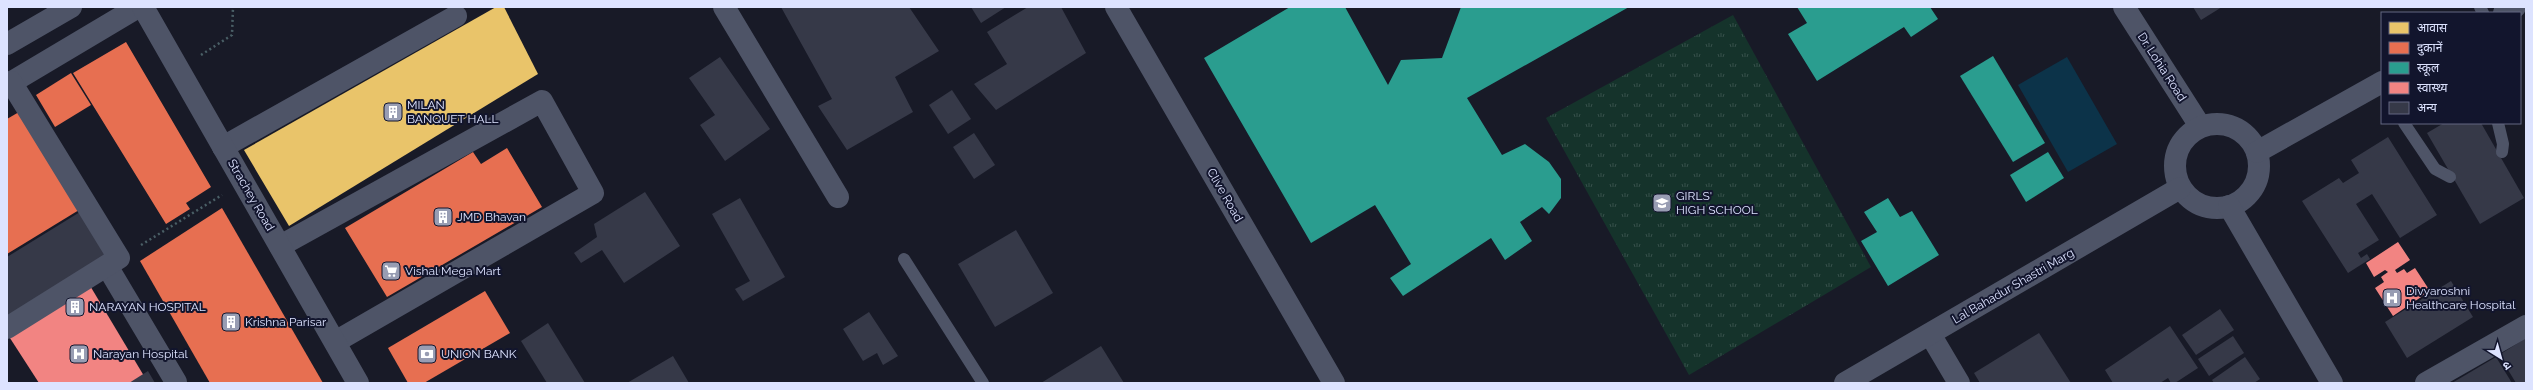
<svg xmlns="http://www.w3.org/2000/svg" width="2533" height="390" font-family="Raleway,'Noto Sans Devanagari',sans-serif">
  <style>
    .grass { fill: url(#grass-tufts) }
    .water { fill: #0c3349 }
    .homes { fill: #e9c46a }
    .shops { fill: #e76f51 }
    .schools { fill: #2a9d8f }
    .health { fill: #f28482 }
    .building { fill: #363948 }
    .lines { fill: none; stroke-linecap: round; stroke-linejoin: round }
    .path { stroke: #4a5f66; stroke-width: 2.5; stroke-dasharray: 2 3; stroke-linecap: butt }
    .service { stroke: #4e5467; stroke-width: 12 }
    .minor { stroke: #4e5467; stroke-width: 22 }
    .tertiary { stroke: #4e5467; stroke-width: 22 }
    .labels { text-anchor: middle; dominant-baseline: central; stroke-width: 4; stroke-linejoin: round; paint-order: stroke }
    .street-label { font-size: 12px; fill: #dde3ff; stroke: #12152d }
    .poi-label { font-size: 12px; fill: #dde3ff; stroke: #12152d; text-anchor: start }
  </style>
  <defs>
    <pattern id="grass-tufts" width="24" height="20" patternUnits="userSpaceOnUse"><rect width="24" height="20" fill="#15332b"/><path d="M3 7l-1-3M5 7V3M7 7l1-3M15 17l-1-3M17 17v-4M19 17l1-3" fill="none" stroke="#37504b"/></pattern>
  </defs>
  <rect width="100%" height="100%" fill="#181a27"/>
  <path class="grass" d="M1733 15 1871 267 1689 375 1546 118Z"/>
  <path class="water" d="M2067 57 2117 144 2068 172 2018 85Z"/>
  <path class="homes" d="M496 7H504L538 74 289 226 244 150Z"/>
  <g class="shops">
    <path d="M126 42 211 187 186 203 190 209 166 224 73 73Z"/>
    <path d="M71 73 91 105 55 127 36 95Z"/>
    <path d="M19 112 79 210 7 254V119Z"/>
    <path d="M507 148 542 207 387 297 345 228 473 152 481 164Z"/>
    <path d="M222 208 323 383H210L140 261Z"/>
    <path d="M485 291 510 333 424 383H408L388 348Z"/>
  </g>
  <g class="schools">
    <path d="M1290 7H1345L1388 85 1401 60 1442 58 1461 7H1629L1467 98 1502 155 1525 144 1549 162 1561 179V198L1549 214 1542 207 1520 222 1532 241 1505 260 1491 238 1403 296 1390 278 1411 264 1375 205 1311 243 1204 58Z"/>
    <path d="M1797 7H1930L1938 19 1911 37 1904 27 1817 81 1788 34 1807 23Z"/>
    <path d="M1993 56 2045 143 2013 162 1960 76Z"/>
    <path d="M2048 152 2064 178 2026 202 2010 175Z"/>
    <path d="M1888 198 1900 217 1912 211 1939 255 1888 286 1861 241 1877 232 1864 212Z"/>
  </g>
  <g class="health">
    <path d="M2398 242 2410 260 2395 270 2397 273 2404 269 2407 273 2415 268 2430 291 2393 316 2375 288 2384 282 2381 277 2388 272 2385 270 2374 277 2366 263Z"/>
    <path d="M86 279 147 381 143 383H39L8 335Z"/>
  </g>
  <g class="building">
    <path d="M781 7H909L939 51 895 77 913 112 847 150 818 106 832 99Z"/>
    <path d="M971 7H1006L981 23Z"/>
    <path d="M1028 7H1061L1086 53 996 110 974 84 1007 64 987 32Z"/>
    <path d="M2193 7H2222L2201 20Z"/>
    <path d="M720 57 770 129 725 161 700 125 715 115 689 78Z"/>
    <path d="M952 90 971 119 948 134 929 105Z"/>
    <path d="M2444 123H2481L2524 198 2480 224 2427 133Z"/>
    <path d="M974 133 995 165 974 179 953 147Z"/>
    <path d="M2388 137 2437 215 2400 238 2372 194 2356 204 2379 240 2358 253 2361 258 2367 254 2370 259 2348 273 2302 201 2339 178 2343 183 2359 173 2351 160Z"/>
    <path d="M645 192 680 246 624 283 602 250 581 263 574 253 597 237 594 224Z"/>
    <path d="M740 198 785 277 743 301 735 289 750 281 712 214Z"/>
    <path d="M80 212 107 255 9 318 7 315V257Z"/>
    <path d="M1016 230 1053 293 995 327 958 264Z"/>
    <path d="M2451 281 2473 317 2407 358 2385 322Z"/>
    <path d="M2220 309 2234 330 2196 355 2182 335Z"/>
    <path d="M869 312 898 356 883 365 877 353 863 361 843 329Z"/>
    <path d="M548 323 585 383H547L521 341Z"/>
    <path d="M2170 326 2198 368 2175 383H2171L2168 378 2160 383H2113L2105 370Z"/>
    <path d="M2039 333 2071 383H1980L1974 373Z"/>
    <path d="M2233 336 2244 353 2209 376 2198 359Z"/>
    <path d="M2526 338V383H2516L2499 355Z"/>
    <path d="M1101 346 1124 383H1041Z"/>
    <path d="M673 356 689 383H627Z"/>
    <path d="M2245 357 2260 379 2254 383H2214L2212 380Z"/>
    <path d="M2496 357 2512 383H2452Z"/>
    <path d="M148 371 155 383H129Z"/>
  </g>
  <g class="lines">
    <g class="path">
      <path d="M201 55 232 35 233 7"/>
      <path d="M141 245 222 195"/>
    </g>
    <g class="service">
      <path d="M2480 7 2483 13"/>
      <path d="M2404 123 2435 169 2450 177"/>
      <path d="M2498 123 2503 144 2502 152"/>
      <path d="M904 259 983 383"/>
    </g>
    <g class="minor">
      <path d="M724 7 838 197"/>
      <path d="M7 44 71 7"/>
      <path d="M7 85 138 7"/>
      <path d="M223 147 456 16"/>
      <path d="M280 246 542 101 593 193 335 342"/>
      <path d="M107 266 176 382"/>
      <path d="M7 328 119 258 11 82"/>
      <path d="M1930 334 1959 383"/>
      <path d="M2426 383 2526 326"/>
    </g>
    <g class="tertiary">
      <path d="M143 7 358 383"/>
      <path d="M1116 7 1334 383"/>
      <path d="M2124 7 2200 126"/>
      <path d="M2504 13 2515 7"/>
      <circle cx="2217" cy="166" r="42"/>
      <path d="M2257 152 2382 82"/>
      <path d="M2229 206 2332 383"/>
      <path d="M1845 383 2180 188"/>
    </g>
  </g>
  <defs>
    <symbol id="building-square" viewBox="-11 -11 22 22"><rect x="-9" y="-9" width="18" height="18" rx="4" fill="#989db3" stroke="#12152d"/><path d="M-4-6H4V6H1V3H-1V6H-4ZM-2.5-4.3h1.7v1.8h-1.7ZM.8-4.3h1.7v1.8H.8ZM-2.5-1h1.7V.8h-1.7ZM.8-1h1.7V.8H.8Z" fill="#fff"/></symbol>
    <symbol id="school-square" viewBox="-11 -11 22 22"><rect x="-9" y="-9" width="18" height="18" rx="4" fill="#989db3" stroke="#12152d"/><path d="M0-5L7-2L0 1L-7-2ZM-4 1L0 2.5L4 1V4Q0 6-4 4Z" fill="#fff"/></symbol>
    <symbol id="supermarket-square" viewBox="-11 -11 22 22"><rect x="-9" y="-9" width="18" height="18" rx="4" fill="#989db3" stroke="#12152d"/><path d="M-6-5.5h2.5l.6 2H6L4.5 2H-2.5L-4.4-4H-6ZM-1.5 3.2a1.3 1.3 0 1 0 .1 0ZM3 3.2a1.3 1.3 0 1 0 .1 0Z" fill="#fff"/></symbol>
    <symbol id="hospital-square" viewBox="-11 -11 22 22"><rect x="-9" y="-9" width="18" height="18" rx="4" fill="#989db3" stroke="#12152d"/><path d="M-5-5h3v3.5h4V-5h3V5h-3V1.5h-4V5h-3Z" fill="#fff"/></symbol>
    <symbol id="bank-square" viewBox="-11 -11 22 22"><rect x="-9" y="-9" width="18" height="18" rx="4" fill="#989db3" stroke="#12152d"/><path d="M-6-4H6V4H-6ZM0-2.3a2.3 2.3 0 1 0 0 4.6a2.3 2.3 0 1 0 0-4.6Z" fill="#fff"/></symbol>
  </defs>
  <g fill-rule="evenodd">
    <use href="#building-square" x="382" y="101" width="22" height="22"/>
    <use href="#school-square" x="1651" y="192" width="22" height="22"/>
    <use href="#building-square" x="432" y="206" width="22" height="22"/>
    <use href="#supermarket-square" x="380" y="260" width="22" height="22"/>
    <use href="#hospital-square" x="2381" y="287" width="22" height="22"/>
    <use href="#building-square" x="64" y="296" width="22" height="22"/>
    <use href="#building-square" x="220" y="311" width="22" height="22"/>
    <use href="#hospital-square" x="68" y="343" width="22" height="22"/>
    <use href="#bank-square" x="416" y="343" width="22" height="22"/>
  </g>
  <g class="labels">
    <g class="street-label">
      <text transform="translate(2162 67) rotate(57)">Dr. Lohia Road</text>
      <text transform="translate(251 195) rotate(60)">Strachey Road</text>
      <text transform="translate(1225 195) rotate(60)">Clive Road</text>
      <text transform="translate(2013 286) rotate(-30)">Lal Bahadur Shastri Marg</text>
    </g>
    <g class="poi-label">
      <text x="407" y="105">MILAN<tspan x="407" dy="14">BANQUET HALL</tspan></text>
      <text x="1676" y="196">GIRLS'<tspan x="1676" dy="14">HIGH SCHOOL</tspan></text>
      <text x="457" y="217">JMD Bhavan</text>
      <text x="405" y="271">Vishal Mega Mart</text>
      <text x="2406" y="291">Divyaroshni<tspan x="2406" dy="14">Healthcare Hospital</tspan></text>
      <text x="89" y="307">NARAYAN HOSPITAL</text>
      <text x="245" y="322">Krishna Parisar</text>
      <text x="93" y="354">Narayan Hospital</text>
      <text x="441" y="354">UNION BANK</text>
    </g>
  </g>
  <rect width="2533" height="390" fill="none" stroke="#dde3ff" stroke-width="16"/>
  <rect x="2381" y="12" width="140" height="112" fill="#12152d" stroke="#636781"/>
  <rect x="2389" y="22" width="20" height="12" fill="#e9c46a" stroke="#636781"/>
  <text x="2417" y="32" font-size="12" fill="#dde3ff">आवास</text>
  <rect x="2389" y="42" width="20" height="12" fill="#e76f51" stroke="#636781"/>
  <text x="2417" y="52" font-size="12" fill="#dde3ff">दुकानें</text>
  <rect x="2389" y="62" width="20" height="12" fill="#2a9d8f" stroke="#636781"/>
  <text x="2417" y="72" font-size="12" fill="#dde3ff">स्कूल</text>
  <rect x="2389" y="82" width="20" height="12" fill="#f28482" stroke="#636781"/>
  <text x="2417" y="92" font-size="12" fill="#dde3ff">स्वास्थ्य</text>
  <rect x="2389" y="102" width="20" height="12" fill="#363948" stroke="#636781"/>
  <text x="2417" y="112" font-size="12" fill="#dde3ff">अन्य</text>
  <g transform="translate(2501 358) rotate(143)" stroke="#12152d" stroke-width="3" paint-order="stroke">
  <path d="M0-3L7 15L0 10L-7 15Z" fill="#dde3ff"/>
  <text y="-6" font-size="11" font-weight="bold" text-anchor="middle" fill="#dde3ff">उ</text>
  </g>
</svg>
